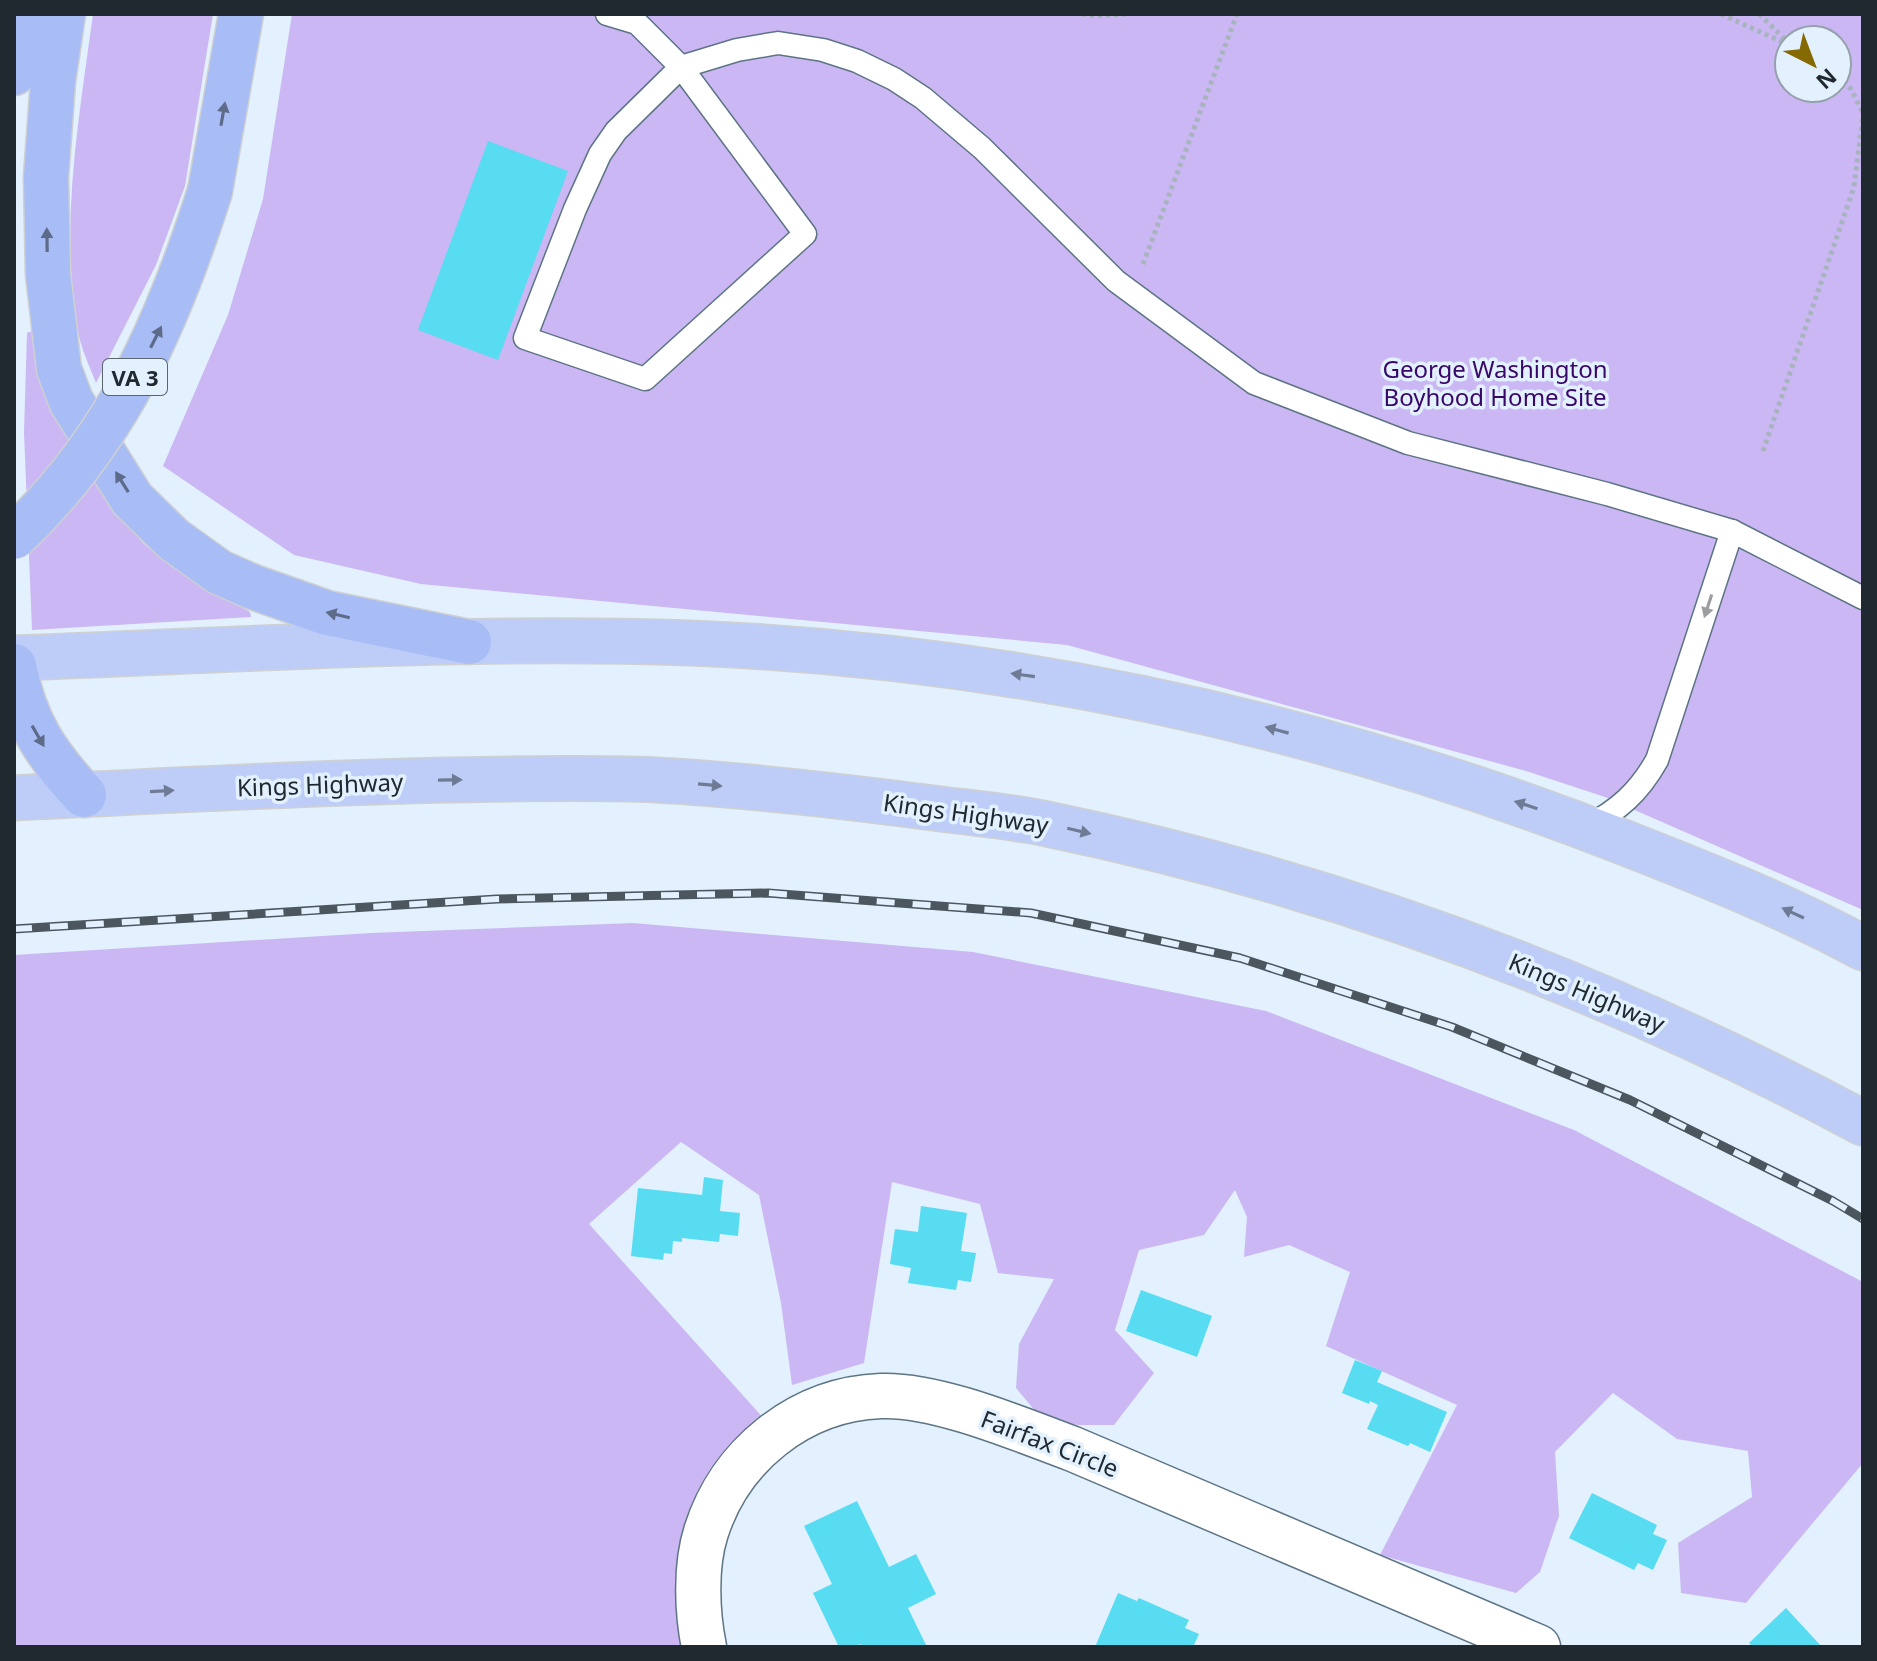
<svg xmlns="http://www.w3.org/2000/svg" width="1877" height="1661" font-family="'Noto Sans',sans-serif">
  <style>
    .green { fill: #cbb7f4; fill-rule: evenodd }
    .building { fill: #57dcf1 }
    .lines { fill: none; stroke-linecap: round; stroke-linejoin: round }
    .service-casing { stroke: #5d7484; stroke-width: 25 }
    .minor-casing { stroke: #5d7484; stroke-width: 47 }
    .primary-casing { stroke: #ced0d1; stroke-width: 47 }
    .trunk-casing { stroke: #ced0d1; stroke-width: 47 }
    .path { stroke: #a7b4be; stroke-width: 5; stroke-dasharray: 4 4; stroke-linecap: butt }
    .service { stroke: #fff; stroke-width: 22 }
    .minor { stroke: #fff; stroke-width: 44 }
    .primary { stroke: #becdf8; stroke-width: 44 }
    .trunk { stroke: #a8bcf6; stroke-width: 44 }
    .rail-casing { stroke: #4c565e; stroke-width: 9 }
    .rail { stroke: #e2f1fd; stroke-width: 6; stroke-dasharray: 18; stroke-linecap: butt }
    .trunk-bridge-casing { stroke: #ced0d1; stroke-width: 47; stroke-linecap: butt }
    .trunk-bridge { stroke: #a8bcf6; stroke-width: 44 }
    .oneway { fill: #5d6b89 }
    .oneway2 { fill: #9b9fa2 }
    .oneway3 { fill: #6f7b94 }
    .labels { text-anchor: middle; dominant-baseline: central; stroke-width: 7; stroke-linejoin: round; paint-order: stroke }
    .shield { fill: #e2f1fd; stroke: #5a656e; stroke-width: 2 }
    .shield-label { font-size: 22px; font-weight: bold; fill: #202930 }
    .park-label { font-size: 24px; fill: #390769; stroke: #e2f1fd }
    .street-label { font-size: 24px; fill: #202930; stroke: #e2f1fd }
  </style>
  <rect width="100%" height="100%" fill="#e2f1fd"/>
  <g class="green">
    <path d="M93 14H213L185 186 156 265 96 383C90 367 81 349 78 331 59 226 79 119 93 14Z"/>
    <path d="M292 14H1863V910L1605 797 1526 771 1067 645 421 584 294 555 163 466 228 315 263 199ZM1789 40H1837V88H1789Z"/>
    <path d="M37 329 117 513 143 543 171 566 250 612 251 617 32 630 24 432 27 333Z"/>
    <path d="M633 923 973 952 1266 1011 1574 1130 1863 1282V1463L1746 1603 1681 1593 1678 1543 1752 1497 1748 1451 1677 1439 1613 1393 1555 1452 1559 1516 1540 1572 1516 1593 1380 1555 1457 1405 1326 1346 1350 1272 1289 1245 1244 1257 1247 1217 1235 1190 1204 1235 1139 1250 1115 1330 1154 1373 1114 1425H1078L1042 1419 1016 1388 1019 1344 1054 1279 998 1273 980 1204 892 1182 864 1363 792 1385 781 1303 759 1195 681 1142 589 1224 766 1421 692 1522 691 1647H14V955L371 933Z"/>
  </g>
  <g class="building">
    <path d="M488 141 568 171 498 360 418 330Z"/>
    <path d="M704 1177 723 1180 720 1211 740 1213 738 1236 720 1234 719 1242 682 1238V1242L673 1241 672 1254 664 1253 663 1260 631 1256 638 1188 702 1195Z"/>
    <path d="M921 1206 967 1213 961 1251 976 1253 971 1282 958 1280 956 1290 908 1283 911 1268 890 1264 895 1229 918 1232Z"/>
    <path d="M1141 1290 1212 1316 1197 1357 1126 1331Z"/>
    <path d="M1355 1360 1382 1371 1377 1382 1447 1412 1430 1452 1410 1443 1408 1446 1367 1429 1378 1405 1370 1401 1369 1404 1342 1393Z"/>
    <path d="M1592 1493 1657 1525 1653 1534 1667 1540 1653 1570 1638 1563 1634 1570 1569 1538Z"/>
    <path d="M857 1501 889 1567 916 1554 936 1594 908 1608 927 1647H863L861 1644 854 1647H839L813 1593 832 1584 804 1526Z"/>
    <path d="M1118 1593 1137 1601 1139 1598 1189 1620 1185 1628 1199 1634 1193 1647H1095Z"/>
    <path d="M1786 1608 1822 1647H1753L1749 1643Z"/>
  </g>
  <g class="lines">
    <defs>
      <g id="service">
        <path d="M607 14 637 23 681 67 805 234 645 379 525 338 575 209 600 154 616 131 681 67 737 50 778 43 823 50 857 61 894 79 923 98 982 148 1116 281 1254 383 1408 443 1607 494 1732 531 1863 598"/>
        <path d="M1586 827C1618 811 1639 792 1657 760L1732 531"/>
      </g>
      <path id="minor" d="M704 1647C697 1613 695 1566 706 1532 730 1456 799 1399 881 1396 937 1394 1019 1429 1073 1449L1538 1647"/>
      <g id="primary">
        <path d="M14 658C239 650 465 635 691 643 1015 656 1326 725 1628 844 1707 875 1788 907 1863 948"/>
        <path d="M14 798C158 791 301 783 445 780 515 779 586 777 656 780 749 785 841 796 933 808 971 813 1009 816 1047 824 1332 883 1606 985 1863 1123"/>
      </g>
      <g id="trunk">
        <path d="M63 14 53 81 46 177 48 274 59 369 71 401 132 499 173 539 219 572 253 587 327 613 469 642"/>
        <path d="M14 73 19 14"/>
        <path d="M210 191 241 14"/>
        <path d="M14 666C24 721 46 755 84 795"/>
      </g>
    </defs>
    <use href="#service" class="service-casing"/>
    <use href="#minor" class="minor-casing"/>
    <use href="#primary" class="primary-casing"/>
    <use href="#trunk" class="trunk-casing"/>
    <g class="path">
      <path d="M1082 14 1096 16 1125 14"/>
      <path d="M1721 14 1789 45"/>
      <path d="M1759 14 1789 43"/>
      <path d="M1837 76 1851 89 1863 113"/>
      <path d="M1143 264 1237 14"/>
      <path d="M1763 451 1854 187 1863 116"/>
    </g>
    <use href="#service" class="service"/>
    <use href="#minor" class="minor"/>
    <use href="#primary" class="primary"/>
    <use href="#trunk" class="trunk"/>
    <defs>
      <path id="rail" d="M14 929 497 899 768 893 1031 913 1240 958 1452 1027 1630 1100 1833 1201 1863 1219"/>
    </defs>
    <use href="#rail" class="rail-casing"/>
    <use href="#rail" class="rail"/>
    <defs>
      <path id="trunk-bridge" d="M14 537C117 440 168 323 210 191"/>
    </defs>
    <use href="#trunk-bridge" class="trunk-bridge-casing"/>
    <use href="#trunk-bridge" class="trunk-bridge"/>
  </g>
  <defs><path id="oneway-solid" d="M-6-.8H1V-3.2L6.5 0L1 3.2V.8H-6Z" transform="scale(2)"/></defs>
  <g class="oneway">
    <use href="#oneway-solid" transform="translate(223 114) rotate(-80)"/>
    <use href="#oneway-solid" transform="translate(47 240) rotate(-91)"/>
    <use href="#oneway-solid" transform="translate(156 337) rotate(-63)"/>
    <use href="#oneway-solid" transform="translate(122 482) rotate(-122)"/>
    <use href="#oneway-solid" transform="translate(338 615) rotate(-167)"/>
    <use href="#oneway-solid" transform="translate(38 736) rotate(60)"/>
  </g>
  <use class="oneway2" href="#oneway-solid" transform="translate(1708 606) rotate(108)"/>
  <g class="oneway3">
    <use href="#oneway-solid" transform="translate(1023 675) rotate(-172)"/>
    <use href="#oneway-solid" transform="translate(1277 730) rotate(-165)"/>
    <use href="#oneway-solid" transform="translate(450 780) rotate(-1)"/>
    <use href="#oneway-solid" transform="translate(710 785) rotate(5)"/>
    <use href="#oneway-solid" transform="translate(162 791) rotate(-3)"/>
    <use href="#oneway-solid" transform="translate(1526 805) rotate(-162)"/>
    <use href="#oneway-solid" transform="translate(1079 831) rotate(13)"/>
    <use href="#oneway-solid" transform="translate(1793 913) rotate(-155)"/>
  </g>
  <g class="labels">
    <rect class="shield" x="103" y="359" width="64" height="36" rx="6"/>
    <g class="shield-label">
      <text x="135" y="377">VA 3</text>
    </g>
    <g class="park-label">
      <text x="1495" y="368">George Washington<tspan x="1495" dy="28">Boyhood Home Site</tspan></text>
    </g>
    <g class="street-label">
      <text transform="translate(320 784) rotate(-2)">Kings Highway</text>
      <text transform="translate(966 813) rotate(8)">Kings Highway</text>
      <text transform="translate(1587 992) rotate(23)">Kings Highway</text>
      <text transform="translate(1050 1443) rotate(21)">Fairfax Circle</text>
    </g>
  </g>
  <rect width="1877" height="1661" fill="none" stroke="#202930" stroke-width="32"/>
  <g transform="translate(1813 64) rotate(138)"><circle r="38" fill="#e2f1fd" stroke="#94a1ab" stroke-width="2"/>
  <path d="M0-6L14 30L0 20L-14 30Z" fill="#856902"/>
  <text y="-12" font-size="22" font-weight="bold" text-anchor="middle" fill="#202930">N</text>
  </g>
</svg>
